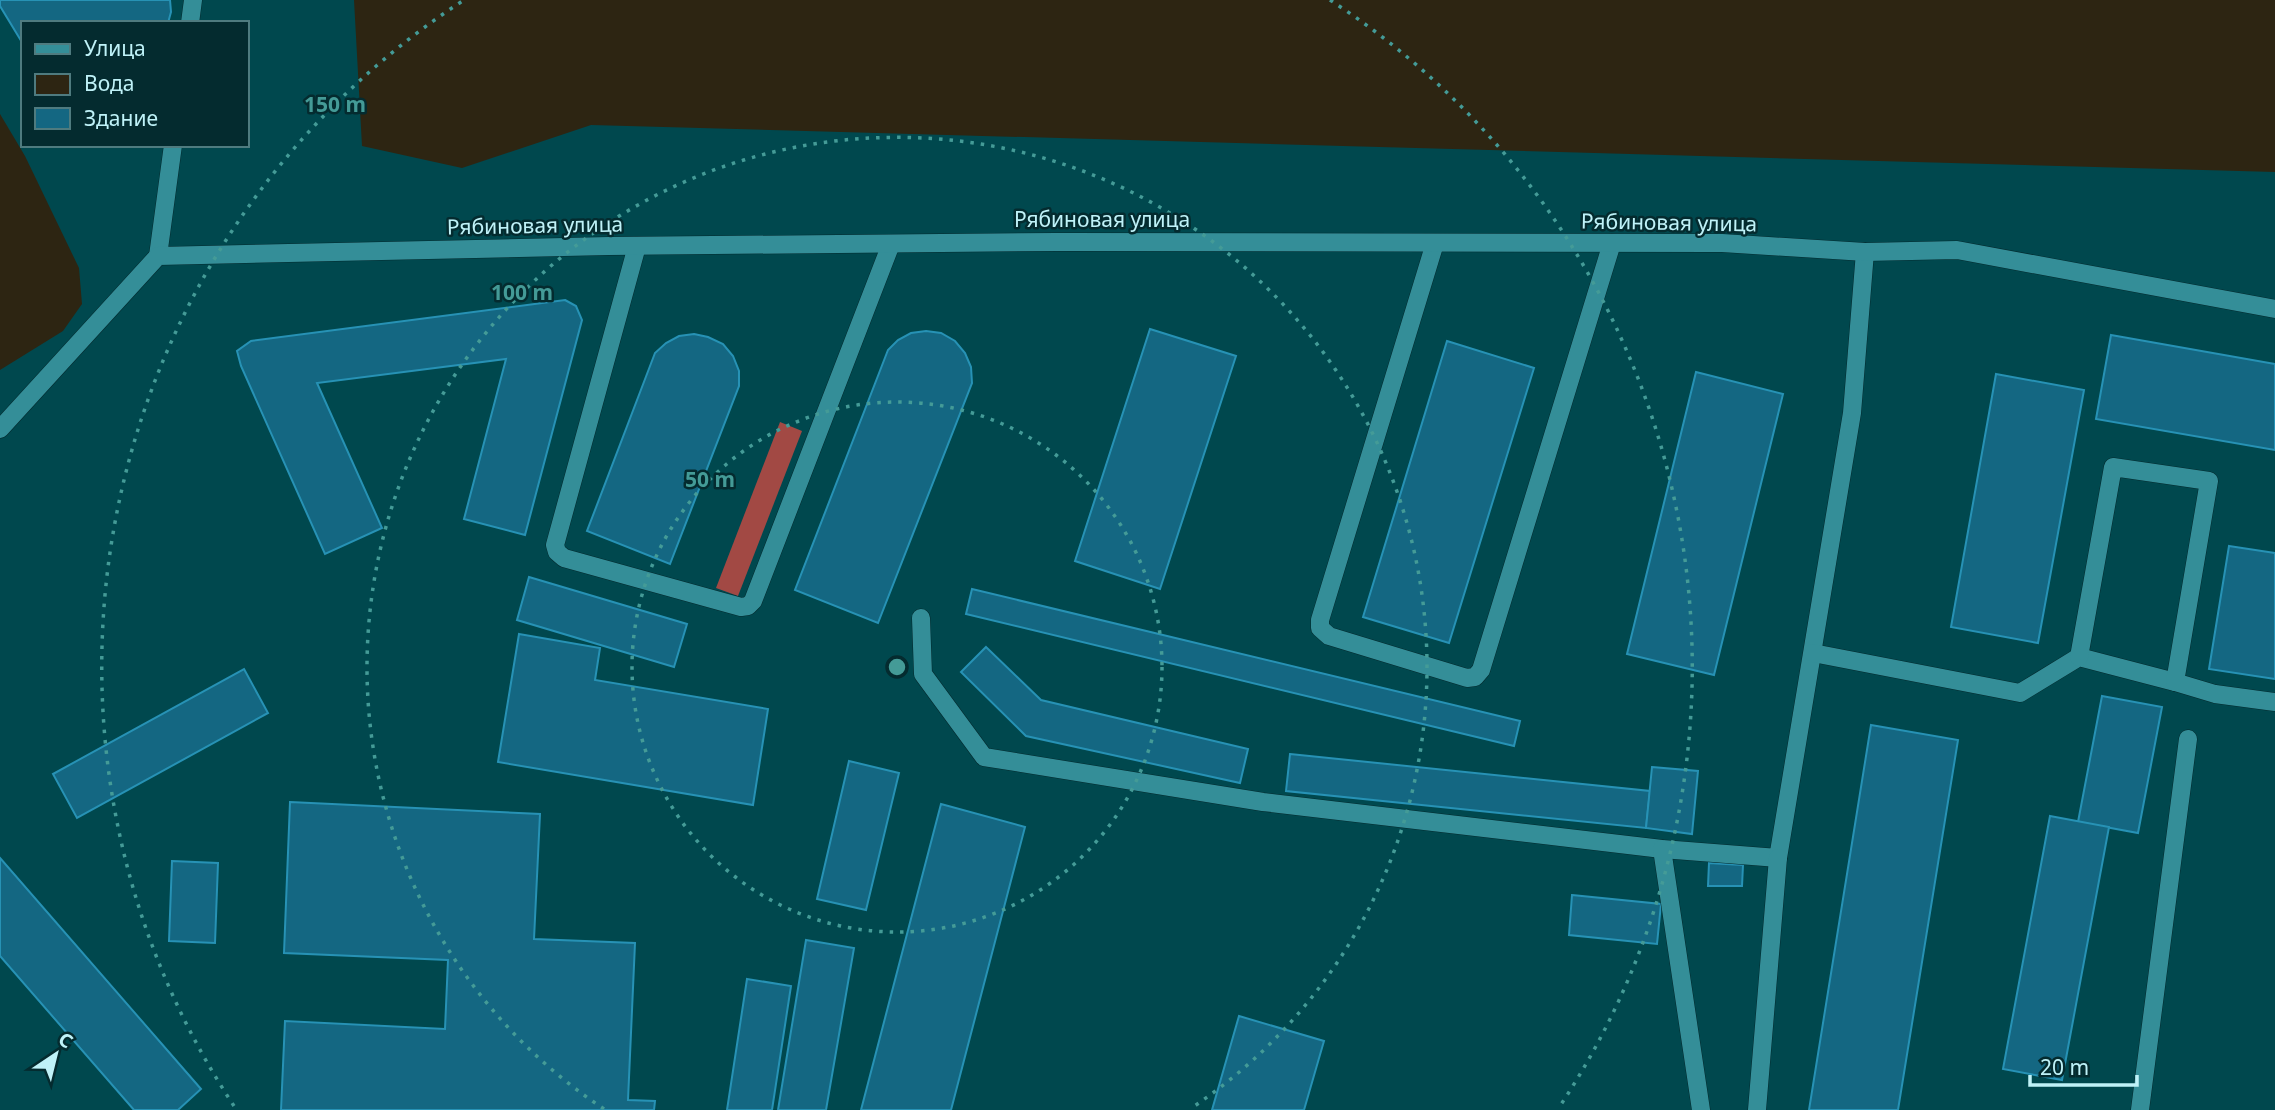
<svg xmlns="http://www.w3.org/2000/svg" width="2275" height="1110" font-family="'Noto Sans',sans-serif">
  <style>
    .green { fill: #a24944 }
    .water { fill: #2d2512 }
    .building { fill: #146782; stroke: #2792b5; stroke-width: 2 }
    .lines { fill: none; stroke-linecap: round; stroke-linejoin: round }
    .service-casing { stroke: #042b2f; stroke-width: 19 }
    .minor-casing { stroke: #042b2f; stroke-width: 19 }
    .service { stroke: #348e98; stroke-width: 18 }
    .minor { stroke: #348e98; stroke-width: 18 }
    .ring { fill: none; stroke: #449b97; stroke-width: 3.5; stroke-dasharray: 3.5 7 }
    .labels { text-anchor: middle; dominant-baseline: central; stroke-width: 5; stroke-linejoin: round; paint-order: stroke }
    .street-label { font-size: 21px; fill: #bff2f8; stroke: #042b2f }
    .centre { fill: #449b97; stroke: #042b2f; stroke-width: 3.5 }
    .ring-label { font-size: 21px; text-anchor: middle; font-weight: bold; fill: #449b97; stroke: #042b2f; stroke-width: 5; stroke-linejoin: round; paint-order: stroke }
  </style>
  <rect width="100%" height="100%" fill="#00484e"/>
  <path class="green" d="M780 422 802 431 738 596 716 588Z"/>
  <g class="water">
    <path d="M354 0H2275V172L591 125 462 168 362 146Z"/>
    <path d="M0 114 25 156 79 268 82 304 63 331 0 370Z"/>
  </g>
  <g class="building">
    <path d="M0 0H170L171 12 168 23H23V44L0 6Z"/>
    <path d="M565 300 576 306 582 320 525 535 464 519 506 359 317 383 382 528 325 554 241 366 237 351 251 341Z"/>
    <path d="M1150 329 1236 356 1160 589 1075 561Z"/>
    <path d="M926 331 941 333 955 341 965 353 971 367 972 383 878 623 795 590 888 350 898 340 911 333Z"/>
    <path d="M694 334 708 337 723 344 733 356 739 371V386L670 564 587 531 655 353 666 343 679 336Z"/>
    <path d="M2111 335 2275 364V450L2096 419Z"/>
    <path d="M1447 341 1534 368 1449 643 1363 617Z"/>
    <path d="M1696 372 1783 394 1714 675 1627 654Z"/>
    <path d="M1996 374 2084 390 2038 643 1951 627Z"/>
    <path d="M2229 546 2275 553V679L2209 669Z"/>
    <path d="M529 577 687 624 674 667 517 620Z"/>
    <path d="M972 589 1520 721 1514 746 966 614Z"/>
    <path d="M519 634 600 648 595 680 768 709 753 805 498 762Z"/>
    <path d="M986 647 1041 700 1248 749 1240 783 1026 736 961 672Z"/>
    <path d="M244 669 268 713 77 818 53 774Z"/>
    <path d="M2102 696 2162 707 2138 833 2078 822Z"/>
    <path d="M1871 725 1958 740 1898 1110H1809Z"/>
    <path d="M1290 754 1650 791 1646 828 1286 791Z"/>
    <path d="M849 761 899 773 866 910 817 899Z"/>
    <path d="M1652 767 1698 771 1692 834 1646 828Z"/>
    <path d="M290 802 540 814 534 939 635 943 628 1100 655 1101 654 1110H281L285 1021 445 1029 448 960 284 953Z"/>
    <path d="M941 804 1025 827 951 1110H861Z"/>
    <path d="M2050 816 2109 827 2062 1080 2003 1069Z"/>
    <path d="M0 858 201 1089 178 1110H134L0 956Z"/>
    <path d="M172 861 218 863 215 943 169 941Z"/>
    <path d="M1709 863 1743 865 1742 886H1708Z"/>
    <path d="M1572 895 1661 904 1657 944 1569 935Z"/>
    <path d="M806 940 854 948 826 1110H778Z"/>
    <path d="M747 979 791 986 772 1110H727Z"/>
    <path d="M1239 1016 1324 1041 1304 1110H1212Z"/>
  </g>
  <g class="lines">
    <defs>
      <g id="service">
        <path d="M190 23 193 0"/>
        <path d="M1435 243 1320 620V628L1329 636 1467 678 1475 677 1481 670 1612 243"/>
        <path d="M637 246 555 545 557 552 564 558 741 607 748 606 753 601 891 244"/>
        <path d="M158 256 173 145"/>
        <path d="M921 618 923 674 984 757 1263 802 1662 849 1778 858 1852 413 1865 252"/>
        <path d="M1813 653 2020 693 2079 657 2175 682"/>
        <path d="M2079 657 2113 467 2209 481 2175 682 2215 694 2275 702"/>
        <path d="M1662 849 1701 1110"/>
        <path d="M1757 1110 1778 858"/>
        <path d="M2140 1110 2188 739"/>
      </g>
      <path id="minor" d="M0 429 158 256 609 246 1057 242 1722 243 1865 252 1957 250 2275 309"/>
    </defs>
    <use href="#service" class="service-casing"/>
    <use href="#minor" class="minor-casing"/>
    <use href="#service" class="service"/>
    <use href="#minor" class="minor"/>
  </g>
  <g class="ring">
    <circle cx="897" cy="667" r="265"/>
    <path d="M604 1109A530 530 0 1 1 1190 1109"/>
    <path d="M234 1106A795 795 0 0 1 464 0M1330 0A795 795 0 0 1 1560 1106"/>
  </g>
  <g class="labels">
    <g class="street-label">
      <text x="1102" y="219">Рябиновая улица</text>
      <text transform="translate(1669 222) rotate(1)">Рябиновая улица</text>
      <text transform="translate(535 225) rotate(-1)">Рябиновая улица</text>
    </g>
  </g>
  <circle cx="897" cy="667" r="10" class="centre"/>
  <g class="ring-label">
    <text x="335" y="112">150 m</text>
    <text x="522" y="300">100 m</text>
    <text x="710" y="487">50 m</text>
  </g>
  <rect x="21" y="21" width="228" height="126" fill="#042b2f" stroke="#4f7b7f" stroke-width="2"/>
  <rect x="35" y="44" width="35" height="10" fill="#348e98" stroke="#4f7b7f" stroke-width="2"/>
  <text x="84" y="56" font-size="21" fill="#bff2f8">Улица</text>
  <rect x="35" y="74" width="35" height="21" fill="#2d2512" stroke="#4f7b7f" stroke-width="2"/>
  <text x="84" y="91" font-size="21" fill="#bff2f8">Вода</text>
  <rect x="35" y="108" width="35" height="21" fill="#146782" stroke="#4f7b7f" stroke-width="2"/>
  <text x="84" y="126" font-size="21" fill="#bff2f8">Здание</text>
  <g transform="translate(56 1054) rotate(35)" stroke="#042b2f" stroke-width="5" paint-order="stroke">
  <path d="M0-5L12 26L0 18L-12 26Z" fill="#bff2f8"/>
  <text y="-10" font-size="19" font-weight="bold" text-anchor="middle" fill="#bff2f8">С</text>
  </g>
  <path d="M2030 1075v10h107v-10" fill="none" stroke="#bff2f8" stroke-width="3.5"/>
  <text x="2040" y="1075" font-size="21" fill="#bff2f8" stroke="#042b2f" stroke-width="5" paint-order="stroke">20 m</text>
</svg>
